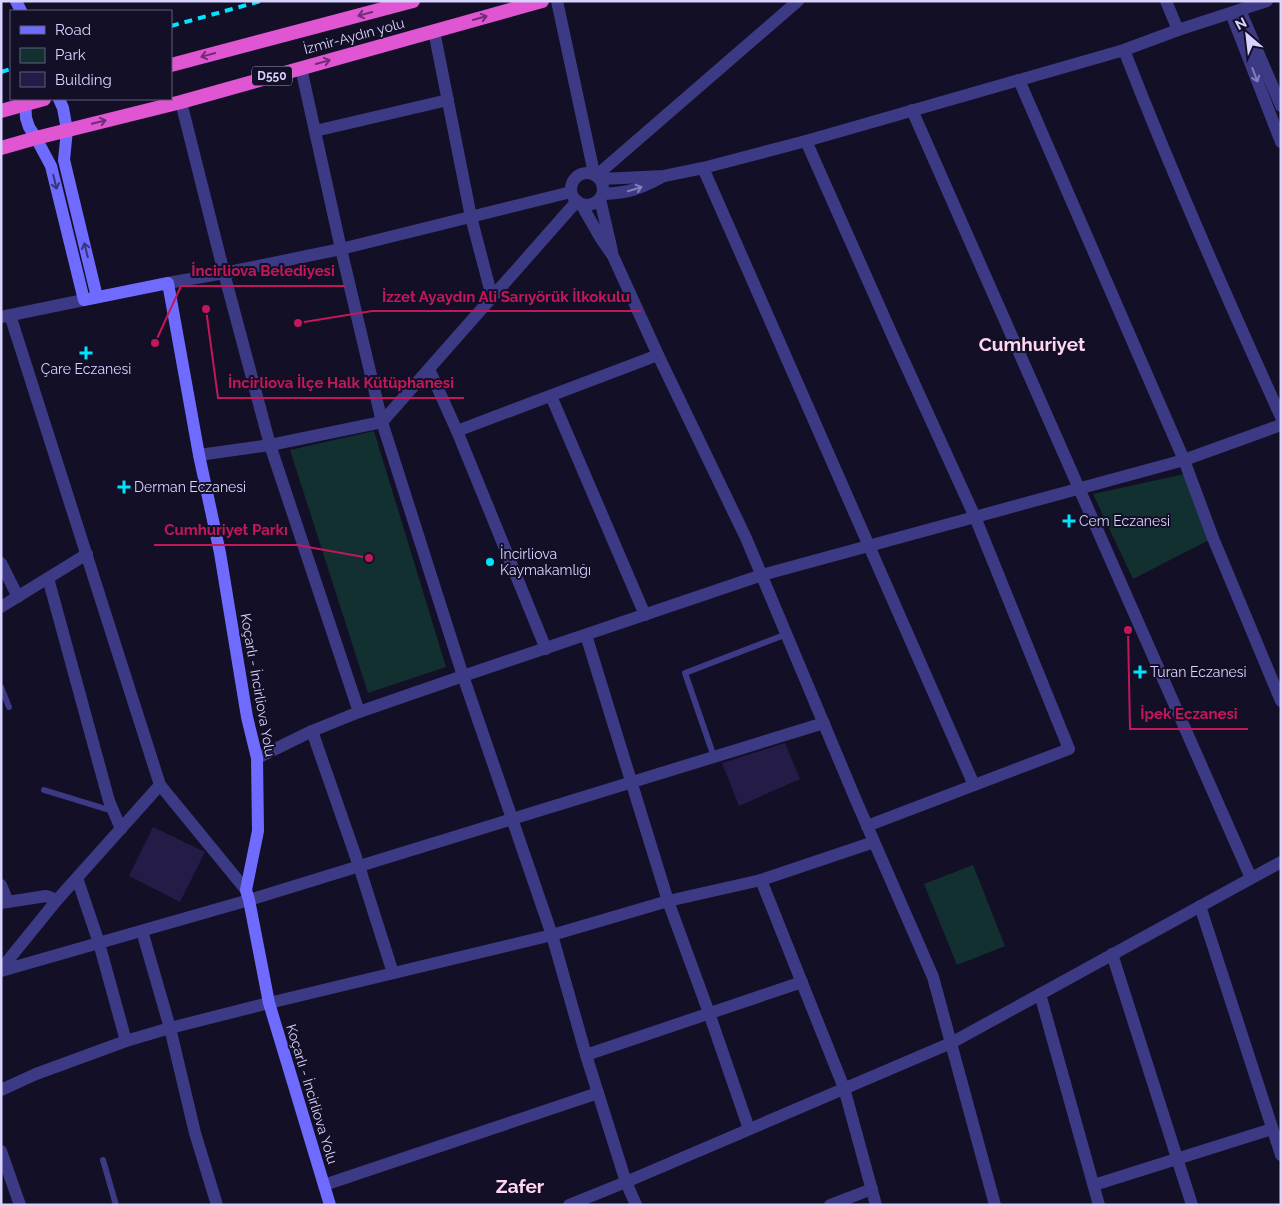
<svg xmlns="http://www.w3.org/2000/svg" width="1282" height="1206" font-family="Raleway,sans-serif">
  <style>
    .green { fill: #12302f }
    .building { fill: #241b47 }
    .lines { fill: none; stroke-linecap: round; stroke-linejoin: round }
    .service { stroke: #3d3a85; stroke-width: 6 }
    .minor { stroke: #3d3a85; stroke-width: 12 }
    .tertiary { stroke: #3d3a85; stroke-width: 12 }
    .secondary { stroke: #6f6bff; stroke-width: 12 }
    .trunk { stroke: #e055d1; stroke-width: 14 }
    .rail { stroke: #00e5ff; stroke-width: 4; stroke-dasharray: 8 6; stroke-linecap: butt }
    .oneway { stroke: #6f2e73 }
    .oneway2 { stroke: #837fbc }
    .oneway3 { stroke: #38347d }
    .poi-dot { fill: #00e5ff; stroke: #130f26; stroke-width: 2 }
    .labels { text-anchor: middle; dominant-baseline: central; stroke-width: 4; stroke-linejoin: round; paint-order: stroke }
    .shield { fill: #130f26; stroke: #9e99be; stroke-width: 1 }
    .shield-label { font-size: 12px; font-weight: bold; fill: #d9d4ff }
    .street-label { font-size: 14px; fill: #d9d4ff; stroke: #130f26 }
    .poi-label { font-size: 14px; fill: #d9d4ff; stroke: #130f26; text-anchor: start }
    .district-label { font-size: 19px; font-weight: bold; fill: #ffd6f0; stroke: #130f26 }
    .leader { fill: none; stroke: #c2185b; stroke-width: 2 }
    .callout-dot { fill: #c2185b; stroke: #130f26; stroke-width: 2 }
    .callout-label { font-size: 15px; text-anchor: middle; font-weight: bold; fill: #c2185b; stroke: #130f26; stroke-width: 4; stroke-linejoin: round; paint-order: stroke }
  </style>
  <rect width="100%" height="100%" fill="#130f26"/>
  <g class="green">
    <path d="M374 431 446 667 368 693 290 450Z"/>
    <path d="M1189 473 1213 538 1133 579 1093 494Z"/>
    <path d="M973 865 1005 946 957 965 924 884Z"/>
  </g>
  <g class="building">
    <path d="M785 743 800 779 739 806 722 763Z"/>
    <path d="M153 827 205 852 180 902 129 876Z"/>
  </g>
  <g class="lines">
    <g class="service">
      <path d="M1 687 9 707"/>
      <path d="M714 757 685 673 787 634"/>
      <path d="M44 790 106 809 112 810"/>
      <path d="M103 1160 116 1205"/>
    </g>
    <g class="minor">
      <path d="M557 1 594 173"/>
      <path d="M1166 1 1178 30"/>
      <path d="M1240 10 1281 106"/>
      <path d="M1231 13 1281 142"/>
      <path d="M434 31 471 217 492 297"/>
      <path d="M1124 50C1172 174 1226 296 1281 417"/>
      <path d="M301 68 341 249 382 422 463 676 762 575 1184 460 1281 425"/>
      <path d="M1019 80 1184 460 1213 538 1281 701"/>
      <path d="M912 110 1251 878"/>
      <path d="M315 131 448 100"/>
      <path d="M806 141 893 337 975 517 1069 749 867 826"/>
      <path d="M703 168 974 785"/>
      <circle cx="587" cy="189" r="16"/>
      <path d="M601 179 664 176 703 168 806 141 1124 50 1178 30 1267 1"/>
      <path d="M603 194C628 193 640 189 662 177"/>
      <path d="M10 315 160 785 246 890"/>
      <path d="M429 369 457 431 546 649"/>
      <path d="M551 396 645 615"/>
      <path d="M457 431 658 355"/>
      <path d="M199 455 270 445 382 422 577 201"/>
      <path d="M1 563 18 597"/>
      <path d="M48 578 109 801 121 829"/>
      <path d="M1 607 87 554"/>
      <path d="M586 635 668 901 709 1013 749 1129"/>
      <path d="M359 712 270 445 224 273 341 249 571 192"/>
      <path d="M312 731 359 866 393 973"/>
      <path d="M257 758 312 731 359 712 463 676 552 935 586 1055 626 1182 636 1205"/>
      <path d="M77 878 99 943 126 1041"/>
      <path d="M761 880 844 1088 876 1205"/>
      <path d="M1 885 8 902"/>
      <path d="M1 903 46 896 57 900"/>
      <path d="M1200 906 1281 1155"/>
      <path d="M142 931 170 1028 195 1133 217 1205"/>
      <path d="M1112 954 1192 1205"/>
      <path d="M1 969 57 900 160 785"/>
      <path d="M1 971 249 900 824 723"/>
      <path d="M1040 994 1099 1205"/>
      <path d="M586 1055 802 982"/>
      <path d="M1 1090 36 1074 126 1041 170 1028 269 1003 552 935 668 901 761 880 874 842"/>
      <path d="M1 1151 20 1205"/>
      <path d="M324 1185 598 1093"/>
      <path d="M1094 1185 1272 1129"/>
      <path d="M569 1205 626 1182 951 1043 1281 862"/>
      <path d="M830 1205 872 1189"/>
    </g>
    <g class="tertiary">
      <path d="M597 175 798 1"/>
      <path d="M600 199 612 251"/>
      <path d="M581 204 600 237 613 256 658 355 746 538 855 798 933 977 995 1205"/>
      <path d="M168 283 224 273 181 102"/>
      <path d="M1 317 84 300"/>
    </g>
    <g class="secondary">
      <path d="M16 1 21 11"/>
      <path d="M25 99 26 118 29 127 36 138 51 166 84 300 168 283 199 455 220 553 247 717 257 758 258 831 246 890 249 900 269 1003 330 1205"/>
      <path d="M59 99 63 108 67 130 64 160 97 297"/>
    </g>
    <g class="trunk">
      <path d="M171 65 413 1"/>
      <path d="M1 111 44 99"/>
      <path d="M1 148 36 138 181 102 542 1"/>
    </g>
    <g class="rail">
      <path d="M171 26 261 1"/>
      <path d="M1 72 11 69"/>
    </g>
  </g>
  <defs><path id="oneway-shaft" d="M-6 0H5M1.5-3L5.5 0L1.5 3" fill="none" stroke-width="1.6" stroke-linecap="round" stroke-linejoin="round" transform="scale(1.25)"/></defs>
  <g class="oneway">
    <use href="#oneway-shaft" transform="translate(365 14) rotate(165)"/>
    <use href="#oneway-shaft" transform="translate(480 18) rotate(-16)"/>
    <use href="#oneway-shaft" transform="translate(208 55) rotate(165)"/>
    <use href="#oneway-shaft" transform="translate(323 62) rotate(-15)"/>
    <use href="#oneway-shaft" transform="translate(99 122) rotate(-14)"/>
  </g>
  <g class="oneway2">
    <use href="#oneway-shaft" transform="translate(1255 75) rotate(69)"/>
    <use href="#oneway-shaft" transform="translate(635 189) rotate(-17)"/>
  </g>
  <g class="oneway3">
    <use href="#oneway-shaft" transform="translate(55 182) rotate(76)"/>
    <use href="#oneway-shaft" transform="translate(86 250) rotate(-104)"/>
  </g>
  <g class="poi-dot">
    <path d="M83.5 345.5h5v5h5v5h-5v5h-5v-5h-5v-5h5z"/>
    <path d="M121.5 479.5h5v5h5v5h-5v5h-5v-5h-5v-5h5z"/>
    <path d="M1066.5 513.5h5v5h5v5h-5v5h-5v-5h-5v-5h5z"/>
    <circle cx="490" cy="562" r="5"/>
    <path d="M1137.5 664.5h5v5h5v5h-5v5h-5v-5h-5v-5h5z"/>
  </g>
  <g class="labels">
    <rect class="shield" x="252" y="66.5" width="40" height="19" rx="4"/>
    <g class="shield-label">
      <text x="272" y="76">D550</text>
    </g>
    <g class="street-label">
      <text transform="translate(354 36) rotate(-15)">İzmir-Aydın yolu</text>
      <text transform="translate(258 685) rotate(80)">Koçarlı - İncirliova Yolu</text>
      <text transform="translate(312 1094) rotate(73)">Koçarlı - İncirliova Yolu</text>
    </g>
    <g class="poi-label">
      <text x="86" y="369" text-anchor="middle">Çare Eczanesi</text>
      <text x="134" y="487">Derman Eczanesi</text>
      <text x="1079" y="521">Cem Eczanesi</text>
      <text x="500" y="554">İncirliova<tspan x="500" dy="16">Kaymakamlığı</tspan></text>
      <text x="1150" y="672">Turan Eczanesi</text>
    </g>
    <g class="district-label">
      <text x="1032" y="344">Cumhuriyet</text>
      <text x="520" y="1186">Zafer</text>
    </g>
  </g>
  <path class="leader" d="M155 343L181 286H345M298 323L372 311H641M206 309L218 398H464M369 558L297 545H154M1128 630L1130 729H1248"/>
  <g class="callout-dot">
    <circle cx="155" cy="343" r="5"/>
    <circle cx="298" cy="323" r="5"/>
    <circle cx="206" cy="309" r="5"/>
    <circle cx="369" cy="558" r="5"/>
    <circle cx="1128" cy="630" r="5"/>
  </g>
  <g class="callout-label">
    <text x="263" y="276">İncirliova Belediyesi</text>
    <text x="506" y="302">İzzet Ayaydın Ali Sarıyörük İlkokulu</text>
    <text x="341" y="388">İncirliova İlçe Halk Kütüphanesi</text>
    <text x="226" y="535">Cumhuriyet Parkı</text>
    <text x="1189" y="719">İpek Eczanesi</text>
  </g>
  <rect width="1282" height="1206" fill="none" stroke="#d9d4ff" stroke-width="5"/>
  <rect x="10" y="10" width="162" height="90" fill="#130f26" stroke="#625e7d"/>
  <rect x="20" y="26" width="25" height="8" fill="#6f6bff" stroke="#625e7d"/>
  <text x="55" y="35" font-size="15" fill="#d9d4ff">Road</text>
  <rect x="20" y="48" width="25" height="15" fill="#12302f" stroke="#625e7d"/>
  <text x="55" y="60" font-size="15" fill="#d9d4ff">Park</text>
  <rect x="20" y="72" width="25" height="15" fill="#241b47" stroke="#625e7d"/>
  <text x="55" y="85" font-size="15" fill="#d9d4ff">Building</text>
  <g transform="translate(1247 35) rotate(332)" stroke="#130f26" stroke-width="4" paint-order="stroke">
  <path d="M0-4L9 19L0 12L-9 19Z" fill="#d9d4ff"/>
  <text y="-8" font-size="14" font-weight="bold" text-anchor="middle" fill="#d9d4ff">N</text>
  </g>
</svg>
